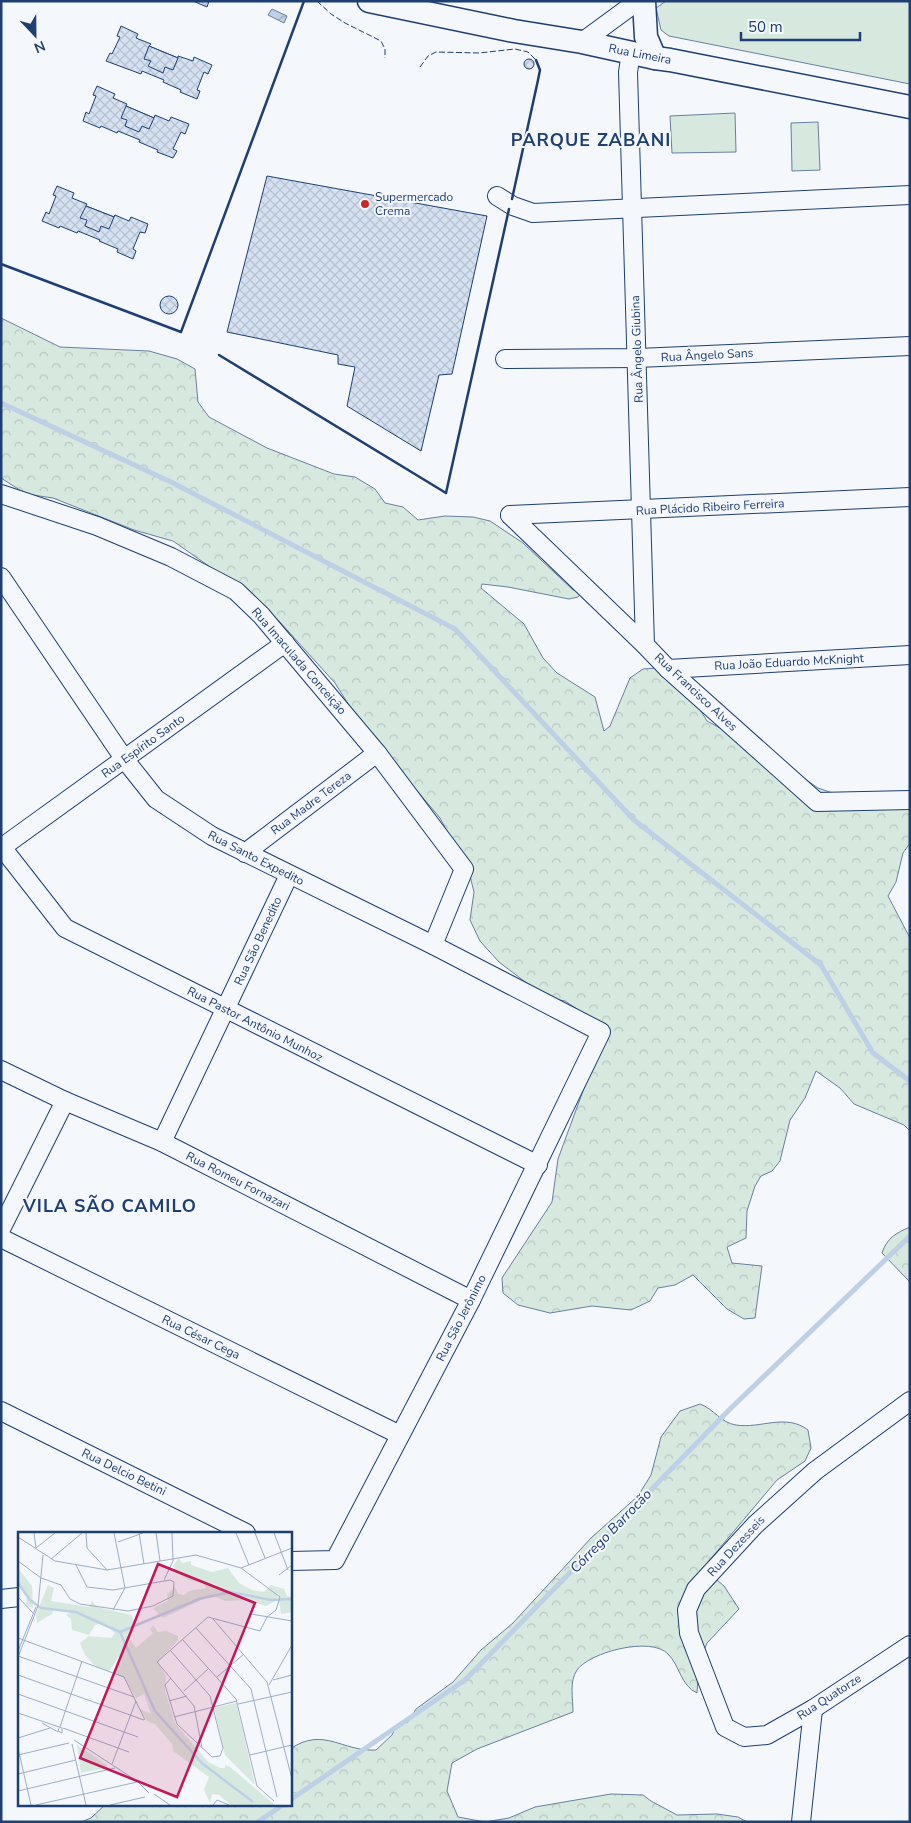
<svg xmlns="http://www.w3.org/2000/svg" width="911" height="1823" font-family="'Nunito Sans',sans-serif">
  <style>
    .forest { fill: url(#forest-crowns); stroke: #687fa3 }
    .park { fill: #d7e8df; stroke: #687fa3 }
    .water { fill: url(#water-waves); stroke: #687fa3 }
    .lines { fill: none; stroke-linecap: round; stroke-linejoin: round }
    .stream { stroke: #bed0e5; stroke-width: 5 }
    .building { fill: url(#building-cross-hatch); stroke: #1d3f73 }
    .minor-casing { stroke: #1d3f73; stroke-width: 20 }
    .major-casing { stroke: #1d3f73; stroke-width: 25 }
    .minor { stroke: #f4f7fb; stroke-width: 18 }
    .major { stroke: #f4f7fb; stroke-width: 22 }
    .fence { stroke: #1d3f73; stroke-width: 1; stroke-dasharray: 6 2.5; stroke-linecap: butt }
    .wall { stroke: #1d3f73; stroke-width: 2.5 }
    .poi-dot { fill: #c62828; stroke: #f4f7fb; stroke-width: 2 }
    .labels { text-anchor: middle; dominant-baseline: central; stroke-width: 4; stroke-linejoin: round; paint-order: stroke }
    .street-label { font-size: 12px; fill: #1d3f73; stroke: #f4f7fb }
    .poi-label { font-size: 12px; fill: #1d3f73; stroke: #f4f7fb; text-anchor: start }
    .water-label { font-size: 14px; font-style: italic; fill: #1d3f73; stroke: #f4f7fb }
    .district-label { font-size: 18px; font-weight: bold; letter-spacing: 1px; fill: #1d3f73; stroke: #f4f7fb }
    .inset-river { fill: none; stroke: #bed0e5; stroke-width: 2.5 }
    .inset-road { fill: none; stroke: #9eadc5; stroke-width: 1 }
    .view { fill: #c2185b; fill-opacity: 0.15; stroke: #c2185b; stroke-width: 2.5 }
    .inset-edge { fill: none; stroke: #1d3f73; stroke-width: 2.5 }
  </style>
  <defs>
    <pattern id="forest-crowns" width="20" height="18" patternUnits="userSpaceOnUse" patternTransform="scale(1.25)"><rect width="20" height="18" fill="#d7e8df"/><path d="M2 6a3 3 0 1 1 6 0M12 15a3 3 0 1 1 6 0" fill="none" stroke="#b8c8c3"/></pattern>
    <pattern id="water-waves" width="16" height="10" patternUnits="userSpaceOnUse" patternTransform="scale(1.25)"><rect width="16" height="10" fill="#bed0e5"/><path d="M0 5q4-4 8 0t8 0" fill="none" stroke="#9aaabe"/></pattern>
    <pattern id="building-cross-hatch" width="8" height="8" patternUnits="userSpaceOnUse" patternTransform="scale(1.25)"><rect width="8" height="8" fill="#d5e0f0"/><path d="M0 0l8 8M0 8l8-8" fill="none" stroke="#b6c1d1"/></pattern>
  </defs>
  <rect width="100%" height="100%" fill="#f4f7fb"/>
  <g class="forest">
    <path d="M1 318 60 347 149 351 177 359 195 369 198 402 209 417 267 448 334 474 355 477 375 489 385 503 403 507 418 520 445 516 473 517 490 521 523 543 573 590 584 591 578 597 569 599 508 587 482 584 481 588 524 624 543 658 557 673 595 697 604 731 610 726 630 678 643 669 656 668 686 687 707 721 772 756 818 788 844 797 910 803V843L903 853 896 882 888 896 910 938V1131L904 1125 854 1104 840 1088 816 1071 805 1098 790 1120 780 1161 772 1171 761 1176 755 1186 747 1211 746 1238 727 1247 732 1263 762 1266 755 1318 744 1319 727 1309 693 1275 675 1285 658 1288 650 1301 631 1310 592 1306 550 1313 518 1305 503 1293 502 1278 552 1202 558 1159 594 1061 596 1046 580 1011 565 1001 545 997 499 962 480 941 470 920 474 892 470 876 440 818 403 774 380 754 335 683 279 621 253 597 173 541 134 530 53 498 26 494 1 478Z"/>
    <path d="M910 1227V1282L882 1253C887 1238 896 1233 910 1227Z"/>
    <path d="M700 1404C714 1409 721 1423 736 1425 760 1429 786 1413 808 1430L811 1448 805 1461 777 1480 708 1562 710 1574 724 1586 739 1609 707 1643 699 1663 697 1693C681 1686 680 1666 668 1654 651 1636 590 1652 577 1670 569 1682 573 1698 573 1712L477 1749 452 1763 447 1791 458 1817 485 1822 509 1818 535 1807 611 1794 643 1795 651 1801 677 1815 717 1814 738 1817 747 1822H81L91 1818 106 1804H290V1749C324 1726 342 1752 376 1750L392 1735 396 1726 408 1722 416 1709 453 1682 481 1650 513 1623 591 1538 638 1496 651 1475 661 1437 680 1411Z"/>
  </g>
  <g class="park">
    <path d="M666 1H910V84L669 36 661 30 656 8Z"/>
    <path d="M735 113 736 152 672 153 670 116Z"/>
    <path d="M818 122 820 170 792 171 791 123Z"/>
  </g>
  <path class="water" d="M272 9 287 16 284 23 268 15Z"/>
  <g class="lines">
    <g class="stream">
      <path d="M1 403 171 482 455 629 634 820 821 965 873 1053 910 1081"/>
      <path d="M290 1800 465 1680 730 1409 910 1236"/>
      <path d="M258 1822 284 1804"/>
    </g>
  </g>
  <g class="building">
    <path d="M193 1H209L207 7Z"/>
    <path d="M121 26 138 34 136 38 151 44 149 46 178 58V56L193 61 194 57 212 65 208 74 204 72 197 90 200 91 197 99 180 92 181 90 163 82 164 80 142 71 141 74 106 61 110 53 112 54 120 37 117 36Z"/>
    <path d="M149 46 178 58 173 70 165 67 163 73 148 66 151 61 144 59Z"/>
    <circle cx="529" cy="64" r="5"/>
    <path d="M97 86 115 94 113 98 127 104 126 106 154 118 155 115 169 121 171 117 189 124 185 134 181 132 173 149 177 151 173 158 157 152 158 150 139 142 140 140 118 131 117 133 101 126 100 128 83 121 86 112 89 114 96 96 93 95Z"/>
    <path d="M126 106 154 118 149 129 142 126 139 132 125 126 127 120 121 118Z"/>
    <path d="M267 176 487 216 452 374 439 375 421 451 347 406 355 367 338 364V355L227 332Z"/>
    <path d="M57 186 74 193 72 198 87 204 86 206 114 217 115 215 129 221 131 217 148 224 145 233 140 232 133 249 136 251 133 259 117 252 118 249 99 241 100 240 78 231 77 233 60 226 59 228 42 221 46 212 49 214 56 196 53 195Z"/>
    <path d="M86 206 114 217 109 229 101 226 99 232 85 226 87 220 80 218Z"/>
    <circle cx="169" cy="305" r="9"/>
  </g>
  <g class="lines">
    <defs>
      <g id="minor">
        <path d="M582 42 638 1"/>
        <path d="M631 53 628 72 645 645"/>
        <path d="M497 196 513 206 533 213 910 195"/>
        <path d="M505 359 638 358 910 346"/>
        <path d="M1 494 97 526 171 557 236 591 261 615 377 753 464 869 433 945"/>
        <path d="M510 515 645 645 668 669 817 802 910 800"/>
        <path d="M510 515 910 497"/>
        <path d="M1 577 125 760 156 799 212 836 433 945 601 1032 471 1300 335 1560 290 1561"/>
        <path d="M668 669 910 655"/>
        <path d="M1 846 65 928 538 1165"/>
        <path d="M1 848 285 643"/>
        <path d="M245 853 377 753"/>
        <path d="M1 1070 65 1101 162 1142 471 1300"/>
        <path d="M162 1142 289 875"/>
        <path d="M1 1229 65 1101"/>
        <path d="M1 1238 400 1435"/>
        <path d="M910 1401 815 1471 755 1525 696 1589 687 1610 689 1633 725 1727 744 1737 767 1735 813 1709 910 1645"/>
        <path d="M1 1411 246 1533"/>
        <path d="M1 1599 19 1597"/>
        <path d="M801 1822 813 1709"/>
      </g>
      <g id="major">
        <path d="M369 1 514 31 582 42 655 58 670 60 910 107"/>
        <path d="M644 1 646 37 655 58"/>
      </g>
    </defs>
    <use href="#minor" class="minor-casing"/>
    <use href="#major" class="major-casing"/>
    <use href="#minor" class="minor"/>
    <use href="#major" class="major"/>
    <g class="fence">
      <path d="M317 1 331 14 345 23 381 41 385 49V58"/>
      <path d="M420 67 428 56 436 52 479 53 515 49 528 52 536 60"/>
    </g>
    <g class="wall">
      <path d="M512 199 538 80 540 70 536 60"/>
      <path d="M1 264 181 332 304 1"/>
      <path d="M219 355 446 493 509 209"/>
    </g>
  </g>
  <circle class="poi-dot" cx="365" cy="204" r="5"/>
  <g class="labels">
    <g class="street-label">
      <text transform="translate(640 54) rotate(11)">Rua Limeira</text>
      <text transform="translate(637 349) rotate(-92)">Rua Ângelo Giubina</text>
      <text transform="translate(707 355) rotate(-3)">Rua Ângelo Sans</text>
      <text transform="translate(710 507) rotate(-3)">Rua Plácido Ribeiro Ferreira</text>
      <text transform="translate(299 661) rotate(49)">Rua Imaculada Conceição</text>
      <text transform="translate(789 662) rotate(-3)">Rua João Eduardo McKnight</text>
      <text transform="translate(696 692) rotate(43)">Rua Francisco Alves</text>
      <text transform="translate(143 746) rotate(-36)">Rua Espírito Santo</text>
      <text transform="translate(311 803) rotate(-37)">Rua Madre Tereza</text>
      <text transform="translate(256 858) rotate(27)">Rua Santo Expedito</text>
      <text transform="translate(258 941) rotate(-65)">Rua São Benedito</text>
      <text transform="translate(255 1024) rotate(27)">Rua Pastor Antônio Munhoz</text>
      <text transform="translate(238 1181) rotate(27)">Rua Romeu Fornazari</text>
      <text transform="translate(461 1318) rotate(-63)">Rua São Jerônimo</text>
      <text transform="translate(201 1337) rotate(26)">Rua César Cega</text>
      <text transform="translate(124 1472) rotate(26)">Rua Delcio Betini</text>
      <text transform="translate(736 1546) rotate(-47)">Rua Dezesseis</text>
      <text transform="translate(829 1697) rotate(-33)">Rua Quatorze</text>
    </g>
    <g class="poi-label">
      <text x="375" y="197">Supermercado<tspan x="375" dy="14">Crema</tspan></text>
    </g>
    <g class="water-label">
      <text transform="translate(611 1531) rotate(-46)">Córrego Barrocão</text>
    </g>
    <g class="district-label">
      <text x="591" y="140">PARQUE ZABANI</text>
      <text x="110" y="1206">VILA SÃO CAMILO</text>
    </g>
  </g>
  <g transform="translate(18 1532)">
    <rect width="274" height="274" fill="#f4f7fb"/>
    <path d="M161 26 164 31 173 29V33L194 40 210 36 221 51 234 58 246 60 253 53 266 57 269 64 274 65V80L263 82 260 61 259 68 248 74 229 68 207 69 194 63 145 86 135 76 150 69 149 62 157 55 160 62 166 63 171 59 188 56 185 51 171 48 158 40 155 34ZM0 36 14 54 15 76 8 73 9 63 0 51ZM30 53 36 56 33 69 71 75 74 69 79 75 113 83 119 94 113 96 109 103 118 116 135 101 132 98 135 93 140 100 148 99 160 104V108L140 130 148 144 147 159 157 191 190 230 202 236H207V233L212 235 257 273H213L201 263 194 262 192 271 186 258 191 245 155 219 154 212 137 192 129 189 122 177 133 182 126 162 118 166 106 146 96 140 103 132 101 123 91 140 78 135 67 123 62 111 71 104 93 106 97 101 85 91 77 93 71 103 54 98 53 87 48 83 52 80 36 76 34 82 19 91 18 83Z" fill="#d7e8df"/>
    <path d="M218 171 226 204 237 253 207 223 196 176ZM59 213 89 233V236L63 241Z" fill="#d7e8df"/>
    <path class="inset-river" d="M0 51 12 68 23 76 58 80 102 100M235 270 185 232 137 179 102 100 181 67 212 60 253 68 274 67"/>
    <path class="inset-road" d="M16 1 18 16M68 1 69 16 89 38M121 1 126 32M138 1 142 29M218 1 231 33M237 1 247 26M256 1 270 38M0 5 37 29 89 38 178 23 223 36 274 16M100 10 125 1M18 16 37 1M33 27 64 1M0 29 23 46 43 53 52 67 62 72 110 79 135 74 155 64 156 50 152 48 95 58 69 55 58 33M261 43 274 33M146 48 155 29 154 1M0 65 16 82M95 78 107 56 96 1M233 82 274 89M195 87 249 150 274 247M178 96 233 157 259 265M0 106 106 145 127 188M164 107 218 167 239 254 256 269M152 118 192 164 205 216 202 224 194 225 159 192 147 153 153 146M0 119 18 75M0 124 116 165M0 125 20 74 25 23M0 143 126 188M199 145 226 122M255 148 274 143M251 153 274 113M166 159 190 137M0 162 120 205M151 169 169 164M220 172 274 160M0 181 44 196V201L40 199 41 196M156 185 219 169M24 191 40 200M42 195 64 129M45 196 111 220M0 206 32 196M56 208 119 249 131 261M54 212 68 273M0 216 13 273M184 216 176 174 139 130 190 85 242 99 249 85 258 78 262 65 223 36M0 223 51 211M232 223 274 213M94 232 118 169M0 242 58 228M0 259 97 236M136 262 152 273M18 273 119 250M92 273 127 265M195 273 199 268 211 273"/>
    <path class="view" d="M140 32 237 71 159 265 62 226Z"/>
    <rect width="274" height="274" class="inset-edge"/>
  </g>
  <rect width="911" height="1823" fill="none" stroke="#1d3f73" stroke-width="5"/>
  <g transform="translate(35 35) rotate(158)" stroke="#f4f7fb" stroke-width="4" paint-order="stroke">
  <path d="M0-4L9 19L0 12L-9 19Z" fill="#1d3f73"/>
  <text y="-8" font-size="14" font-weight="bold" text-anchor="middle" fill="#1d3f73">N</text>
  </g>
  <path d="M741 32v8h119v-8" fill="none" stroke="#1d3f73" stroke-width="2.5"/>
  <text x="748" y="32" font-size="15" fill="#1d3f73" stroke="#f4f7fb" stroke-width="4" paint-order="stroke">50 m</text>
</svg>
